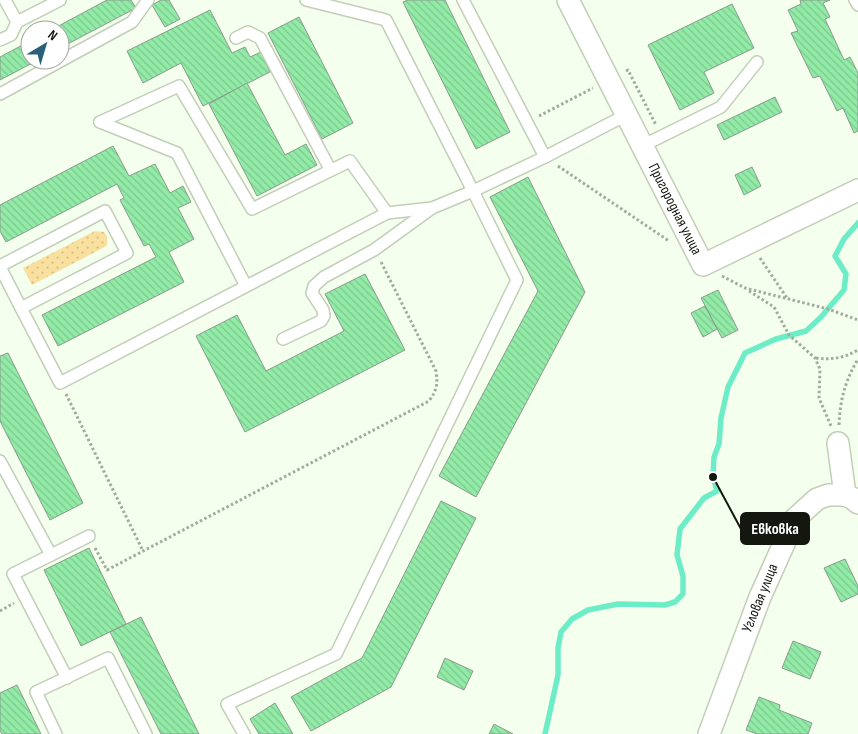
<svg xmlns="http://www.w3.org/2000/svg" width="858" height="734" font-family="'Sofia Sans Condensed',sans-serif">
  <style>
    .park { fill: url(#park-dots) }
    .lines { fill: none; stroke-linecap: round; stroke-linejoin: round }
    .stream { stroke: #6dedc7; stroke-width: 5.5 }
    .building { fill: url(#building-back-hatch); stroke: #899c8d }
    .lane-casing { stroke: #c3ceb9; stroke-width: 14 }
    .street-casing { stroke: #c3ceb9; stroke-width: 24 }
    .path { stroke: #a3ab9d; stroke-width: 3; stroke-dasharray: 2.5 2.5; stroke-linecap: butt }
    .lane { stroke: #fff; stroke-width: 11 }
    .street { stroke: #fff; stroke-width: 21 }
    .labels { text-anchor: middle; dominant-baseline: central; stroke-width: 4; stroke-linejoin: round; paint-order: stroke }
    .street-label { font-size: 15px; fill: #13170f; stroke: #fff }
    .leader { fill: none; stroke: #13170f; stroke-width: 2 }
    .callout-dot { fill: #13170f; stroke: #fff; stroke-width: 2 }
    .callout { fill: #13170f; stroke: #13170f; stroke-width: 2 }
    .callout-label { font-size: 16px; text-anchor: middle; font-weight: bold; fill: #fff }
  </style>
  <defs>
    <pattern id="park-dots" width="8" height="8" patternUnits="userSpaceOnUse" patternTransform="scale(1.25)"><rect width="8" height="8" fill="#f9e09f"/><path d="M2 2h.1M6 6h.1" fill="none" stroke="#d5bf88" stroke-width="1.8" stroke-linecap="round"/></pattern>
    <pattern id="building-back-hatch" width="6" height="6" patternUnits="userSpaceOnUse" patternTransform="scale(1.25)"><rect width="6" height="6" fill="#92eba7"/><path d="M-1 5l2 2M0 0l6 6M5-1l2 2" fill="none" stroke="#7dc98f"/></pattern>
  </defs>
  <rect width="100%" height="100%" fill="#f5ffed"/>
  <path class="park" d="M95 231 104 232 107 236V245L103 248 32 285 23 268Z"/>
  <g class="lines">
    <path class="stream" d="M545 734 558 675V648L561 632 572 619 588 610 618 604 665 605 675 602 683 594V576L677 555 680 529 704 498 717 491 713 477 714 457 719 444 721 418 728 387 745 353 776 339 806 331 821 317 844 290 846 274 835 256 844 239 858 223"/>
  </g>
  <g class="building">
    <path d="M107 0H131L136 8 60 48V30H51Z"/>
    <path d="M161 0H169L180 19 165 27 152 5Z"/>
    <path d="M408 0H445L510 132 476 149 403 2Z"/>
    <path d="M800 0H830L823 3 830 17 825 19 844 60 850 57 858 73V131L854 133 843 108 837 111 820 76 813 78 791 33 798 31 788 10 801 4Z"/>
    <path d="M732 4 754 48 704 72 714 93 680 110 648 45Z"/>
    <path d="M210 10 232 53 245 47 250 57 261 52 270 72 203 106 181 63 143 83 127 51Z"/>
    <path d="M299 17 353 123 322 139 268 33Z"/>
    <path d="M30 41V60H38L0 80V57Z"/>
    <path d="M247 83 285 155 306 144 317 165 257 196 209 104Z"/>
    <path d="M775 97 782 112 724 140 717 125Z"/>
    <path d="M113 146 129 176 155 164 170 193 183 186 191 202 178 208 194 239 169 252 184 282 58 346 42 315 156 257 149 244 144 246 120 200 124 198 117 184 6 242 0 231V205Z"/>
    <path d="M752 167 761 186 744 195 735 175Z"/>
    <path d="M528 177 585 292 476 497 439 476 538 291 490 197Z"/>
    <path d="M365 274 405 350 245 432 196 336 237 315 266 371 344 331 325 294Z"/>
    <path d="M718 290 738 330 722 338 701 298Z"/>
    <path d="M705 306 717 329 703 337 691 313Z"/>
    <path d="M8 353 83 503 50 520 0 421V356Z"/>
    <path d="M441 501 476 518 391 687 311 731 291 697 362 658Z"/>
    <path d="M89 548 126 624 81 646 44 570Z"/>
    <path d="M845 559 858 586V594L841 602 824 568Z"/>
    <path d="M141 617 199 734H161L110 632Z"/>
    <path d="M793 641 821 652 810 679 782 668Z"/>
    <path d="M445 658 473 671 464 690 437 677Z"/>
    <path d="M17 685 41 734H2L0 731V693Z"/>
    <path d="M759 697 780 705 779 710 812 723 808 734H757L746 730Z"/>
    <path d="M275 703 293 734H259L250 719Z"/>
    <path d="M494 724 513 734H489Z"/>
  </g>
  <g class="lines">
    <defs>
      <g id="lane">
        <path d="M463 0 545 157"/>
        <path d="M855 0 858 5"/>
        <path d="M17 22 60 0"/>
        <path d="M236 38 248 32 260 38 330 169"/>
        <path d="M0 40 11 35 17 22 5 0"/>
        <path d="M0 94 132 22 148 0"/>
        <path d="M100 122 179 86 252 209 350 161 387 213 432 208 473 191 386 20 306 0"/>
        <path d="M100 122 177 153 246 286"/>
        <path d="M642 146 721 107 757 62"/>
        <path d="M0 266 105 211 127 253 21 308 0 267"/>
        <path d="M21 308 60 383 387 213"/>
        <path d="M283 339 321 321 324 316 323 310 312 293 314 286 324 277 374 250 432 208"/>
        <path d="M0 461 51 555 13 574 67 678"/>
        <path d="M51 555 89 536"/>
        <path d="M56 734 36 692 108 658 146 734"/>
        <path d="M244 734 227 704 336 654 517 280 473 191 545 157 626 115"/>
      </g>
      <g id="street">
        <path d="M568 0 703 265 858 190"/>
        <path d="M838 443 845 495 852 498 858 503"/>
        <path d="M709 734 760 597 795 519 817 499 828 495H845"/>
      </g>
    </defs>
    <use href="#lane" class="lane-casing"/>
    <use href="#street" class="street-casing"/>
    <g class="path">
      <path d="M626 71 628 70 656 125"/>
      <path d="M539 116 593 88"/>
      <path d="M558 166 669 241"/>
      <path d="M760 258 787 298"/>
      <path d="M722 276 745 288 828 309 858 320"/>
      <path d="M749 291 774 307 789 335 815 358 820 369 819 398 831 426"/>
      <path d="M816 358C832 360 844 358 858 350"/>
      <path d="M66 394 143 551"/>
      <path d="M839 425C840 400 845 381 858 359"/>
      <path d="M95 548 107 570 429 401C437 390 438 384 436 371L381 262"/>
      <path d="M0 611 14 603"/>
    </g>
    <use href="#lane" class="lane"/>
    <use href="#street" class="street"/>
  </g>
  <g class="labels">
    <g class="street-label">
      <text transform="translate(675 209) rotate(63)">Пригородная улица</text>
      <text transform="translate(760 598) rotate(-68)">Угловая улица</text>
    </g>
  </g>
  <path class="leader" d="M713 477L741 529"/>
  <circle class="callout-dot" cx="713" cy="477" r="5"/>
  <rect class="callout" x="741" y="513" width="68" height="31" rx="5"/>
  <g class="callout-label">
    <text x="775" y="534">Евковка</text>
  </g>
  <g transform="translate(45 45) rotate(38)"><circle r="24" fill="#ffffff" stroke="#a1a29f"/>
  <path d="M0-4L9 19L0 12L-9 19Z" fill="#285f7a"/>
  <text y="-8" font-size="14" font-weight="bold" text-anchor="middle" fill="#13170f">N</text>
  </g>
</svg>
